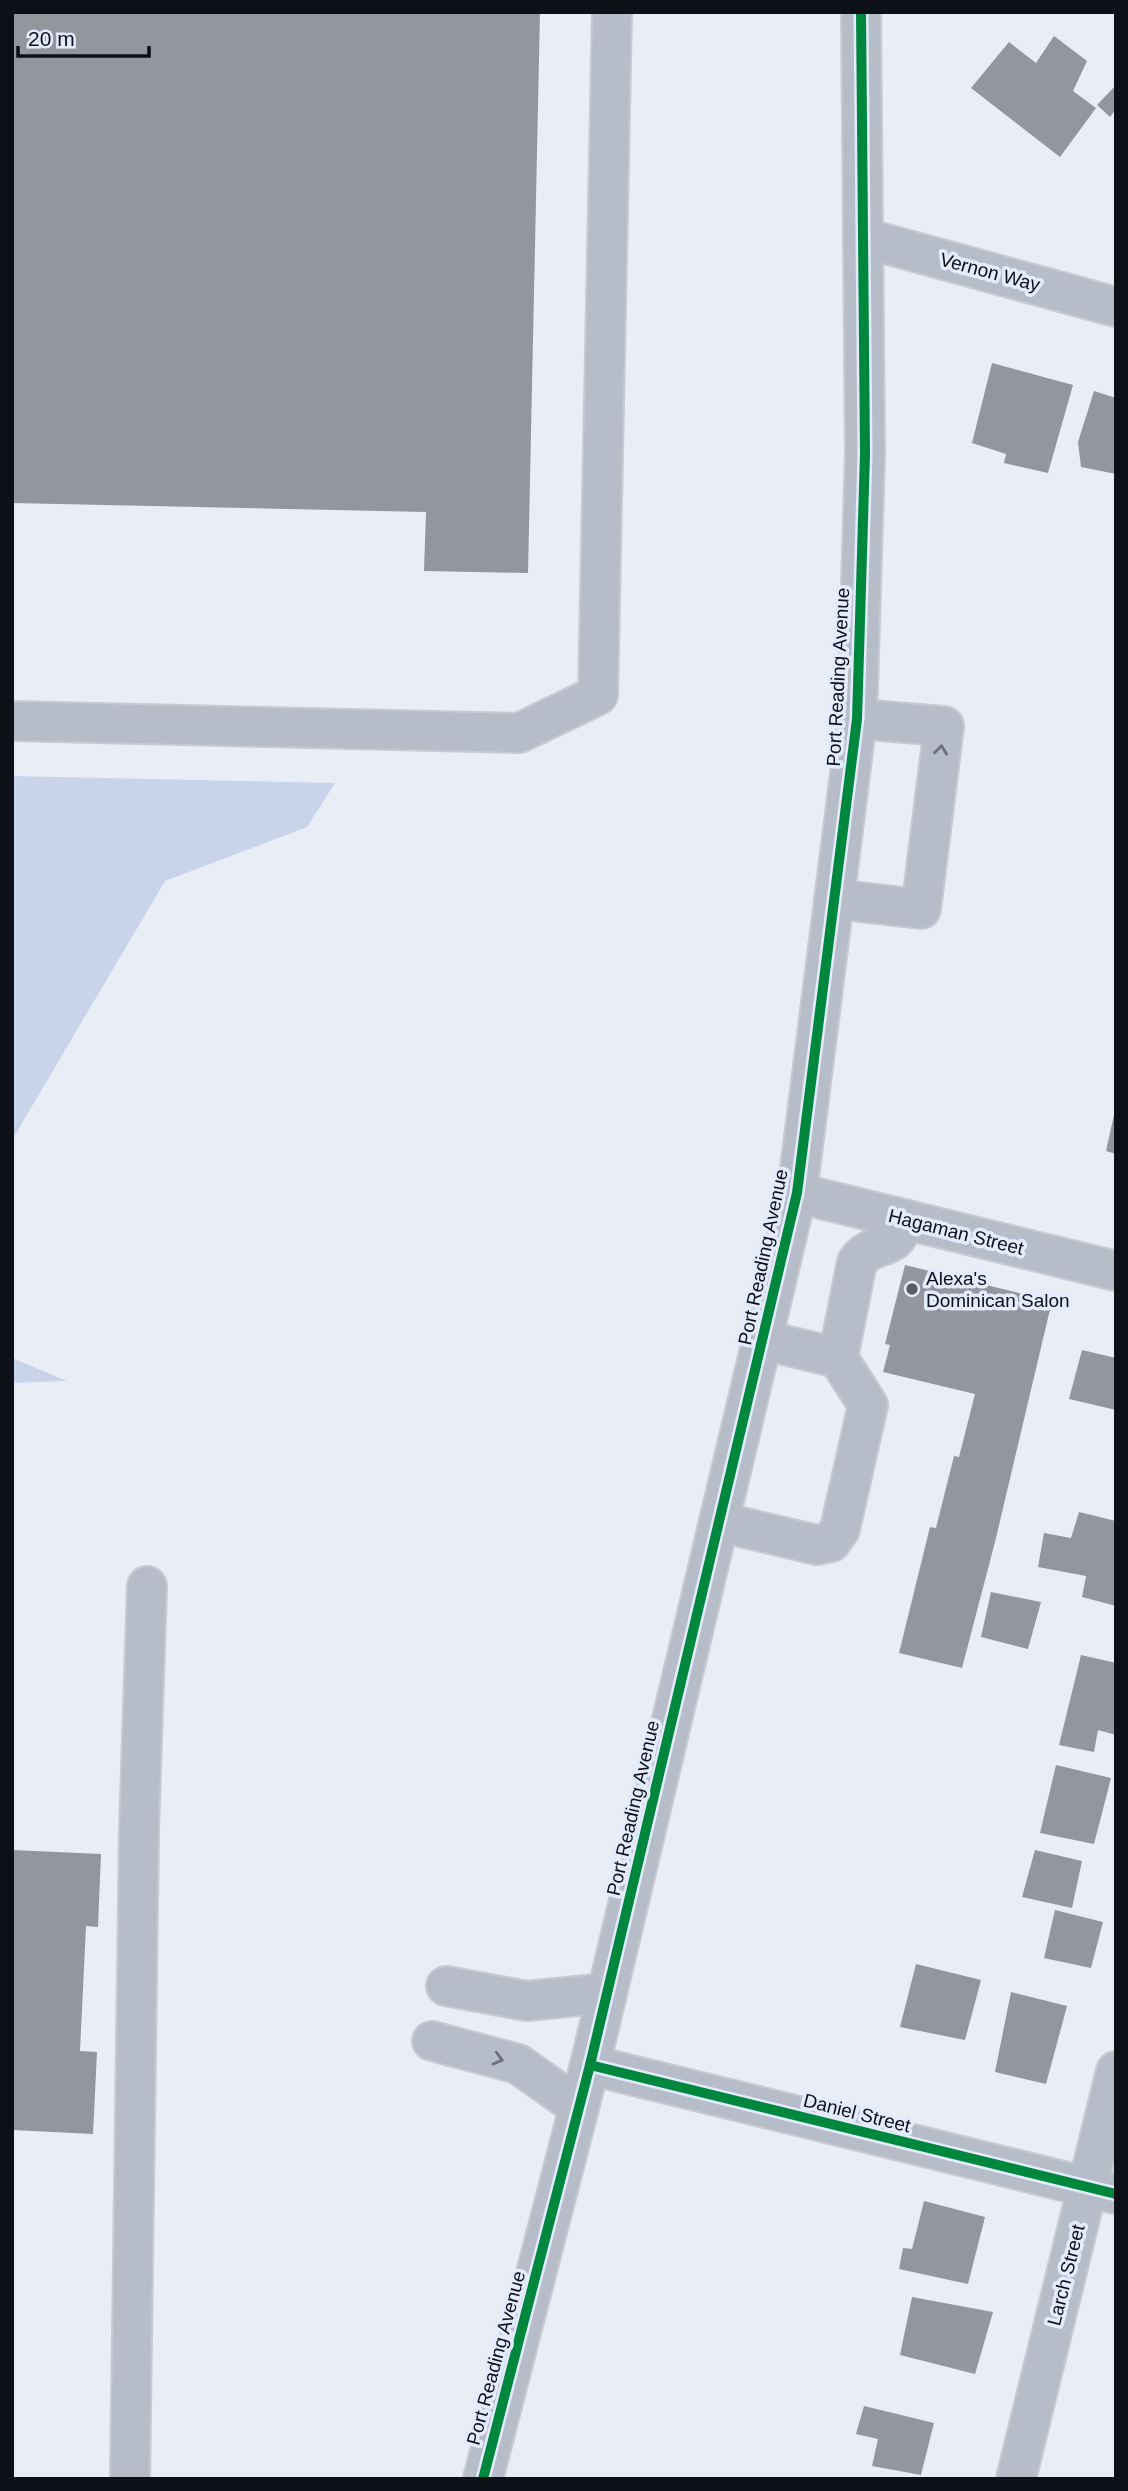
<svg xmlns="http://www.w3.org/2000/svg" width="1128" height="2491" font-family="Arial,sans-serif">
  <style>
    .green { fill: #c9d4eb }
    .building { fill: #93969c }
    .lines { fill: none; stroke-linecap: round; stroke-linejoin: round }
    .minor-casing { stroke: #c7cad1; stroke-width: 42 }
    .minor { stroke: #b7bdc8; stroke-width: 38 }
    .cycleway-casing { stroke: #e3ebfc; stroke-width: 15 }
    .cycleway { stroke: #00873e; stroke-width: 10 }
    .oneway { stroke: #6a6f78 }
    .poi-dot { fill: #5a5d64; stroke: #e3ebfc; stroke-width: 2.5 }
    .labels { text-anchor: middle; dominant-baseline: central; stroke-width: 7; stroke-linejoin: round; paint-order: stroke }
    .street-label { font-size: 19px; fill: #0d1016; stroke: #e3ebfc }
    .poi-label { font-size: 19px; fill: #0d1016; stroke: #e3ebfc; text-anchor: start }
  </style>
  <rect width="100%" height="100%" fill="#e9edf6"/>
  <g class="green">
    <path d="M12 776 335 783 307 827 165 881 12 1140Z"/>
    <path d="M12 1358 67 1381 12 1383Z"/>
  </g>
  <g class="building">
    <path d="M12 12H540L528 573 424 571 426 512 12 503Z"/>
    <path d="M1054 36 1087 61 1073 91 1096 108 1060 157 971 88 1009 42 1036 63Z"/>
    <path d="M1116 85V109L1110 117 1097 105Z"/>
    <path d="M992 363 1073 385 1048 473 1004 463 1006 454 972 443Z"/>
    <path d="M1094 391 1116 398V474L1081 467 1078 442Z"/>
    <path d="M1115 1110H1116V1154L1106 1151Z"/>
    <path d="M905 1265 1052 1301 995 1542 962 1668 899 1653 930 1527 936 1528 954 1456 959 1457 975 1394 883 1372 890 1345 885 1344Z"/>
    <path d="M1082 1350 1116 1358V1410L1069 1399Z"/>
    <path d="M1079 1512 1116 1521V1606L1082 1597 1086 1576 1038 1567 1044 1533 1071 1538Z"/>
    <path d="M991 1592 1041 1602 1028 1649 981 1637Z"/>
    <path d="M1081 1655 1116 1663V1735L1098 1730 1094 1752 1059 1745Z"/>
    <path d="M1056 1765 1111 1778 1094 1844 1040 1833Z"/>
    <path d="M12 1850 101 1854 98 1927 86 1926 80 2051 97 2052 93 2134 12 2130Z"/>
    <path d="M1035 1850 1082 1861 1072 1908 1022 1897Z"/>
    <path d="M1055 1910 1103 1922 1091 1968 1044 1958Z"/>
    <path d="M916 1964 981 1980 965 2040 900 2027Z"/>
    <path d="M1011 1992 1067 2006 1046 2084 995 2072Z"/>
    <path d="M924 2201 985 2217 968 2284 899 2269 903 2248 912 2249Z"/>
    <path d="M912 2297 993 2312 975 2374 900 2355Z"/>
    <path d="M864 2406 934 2423 921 2475 872 2466 878 2439 856 2434Z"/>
  </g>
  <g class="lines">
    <defs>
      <g id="minor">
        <path d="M864 238 1116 307"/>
        <path d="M12 721 519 733 598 695 612 12"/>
        <path d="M834 899 921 909 944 726 857 719"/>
        <path d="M797 1193 1116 1271"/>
        <path d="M838 1358 857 1262C876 1237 895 1256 905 1219"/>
        <path d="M720 1522 817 1545 831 1542 840 1529 868 1405 838 1358 763 1340"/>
        <path d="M446 1986 527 2001 607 1993"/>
        <path d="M432 2041 518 2064 579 2107"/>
        <path d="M590 2065 1116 2194"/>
        <path d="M130 2479 139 1831 147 1586"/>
        <path d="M483 2479 590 2065 797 1193 857 719 865 454 861 12"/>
        <path d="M1016 2479 1116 2071"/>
      </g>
    </defs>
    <use href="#minor" class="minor-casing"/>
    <use href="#minor" class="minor"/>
    <defs>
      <g id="cycleway">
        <path d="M590 2065 1116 2194"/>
        <path d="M483 2479 590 2065 797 1193 857 719 865 454 861 12"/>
      </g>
    </defs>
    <use href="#cycleway" class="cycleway-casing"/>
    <use href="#cycleway" class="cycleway"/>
  </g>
  <defs><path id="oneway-chevron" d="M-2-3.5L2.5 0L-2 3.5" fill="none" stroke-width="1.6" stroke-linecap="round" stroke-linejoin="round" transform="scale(1.75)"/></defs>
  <g class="oneway">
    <use href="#oneway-chevron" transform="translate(941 750) rotate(-83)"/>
    <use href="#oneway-chevron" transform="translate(498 2059) rotate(15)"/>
  </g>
  <circle class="poi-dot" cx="912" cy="1289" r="7"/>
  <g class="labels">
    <g class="street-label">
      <text transform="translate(990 272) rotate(15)">Vernon Way</text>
      <text transform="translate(838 677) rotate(-87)">Port Reading Avenue</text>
      <text transform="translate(956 1232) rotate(14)">Hagaman Street</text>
      <text transform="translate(763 1257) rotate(-78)">Port Reading Avenue</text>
      <text transform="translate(633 1808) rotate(-77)">Port Reading Avenue</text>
      <text transform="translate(857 2113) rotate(14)">Daniel Street</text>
      <text transform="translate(1066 2275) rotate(-76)">Larch Street</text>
      <text transform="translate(496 2358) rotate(-75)">Port Reading Avenue</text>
    </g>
    <g class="poi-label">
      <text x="926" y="1278">Alexa's<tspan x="926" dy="22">Dominican Salon</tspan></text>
    </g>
  </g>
  <rect width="1128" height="2491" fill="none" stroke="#0d1016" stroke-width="28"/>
  <path d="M18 46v10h131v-10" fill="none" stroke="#0d1016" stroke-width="3.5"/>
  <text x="28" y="46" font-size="21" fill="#0d1016" stroke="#e3ebfc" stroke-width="5" paint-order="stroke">20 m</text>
</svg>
